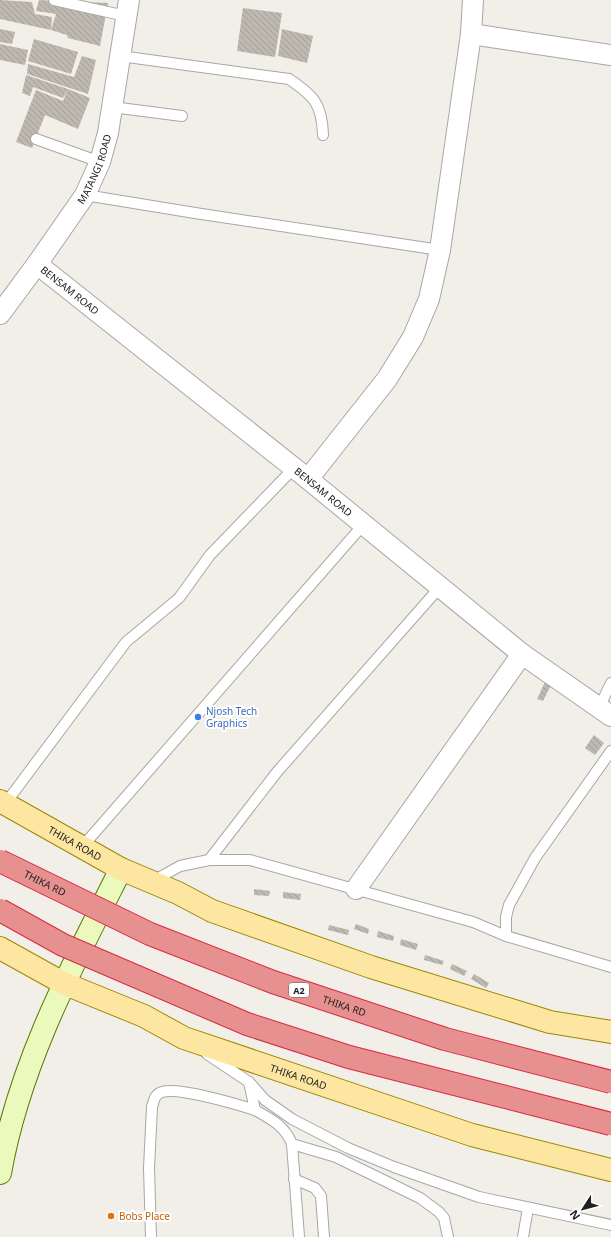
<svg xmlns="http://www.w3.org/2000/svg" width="611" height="1237" font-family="'Noto Sans',sans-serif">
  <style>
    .building { fill: url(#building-back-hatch) }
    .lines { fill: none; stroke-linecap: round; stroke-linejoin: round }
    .lane-casing { stroke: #a7a7a7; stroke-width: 12 }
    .street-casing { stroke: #a7a7a7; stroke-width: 22 }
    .secondary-casing { stroke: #567a05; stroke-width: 24 }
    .primary-casing { stroke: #9c8701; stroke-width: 24 }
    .lane { stroke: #fff; stroke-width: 10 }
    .street { stroke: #fff; stroke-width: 20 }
    .secondary { stroke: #ebfabc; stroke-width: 22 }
    .primary { stroke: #fce6a1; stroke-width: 22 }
    .highway-bridge-casing { stroke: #db2843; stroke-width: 24; stroke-linecap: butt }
    .highway-bridge { stroke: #e79090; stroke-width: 22 }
    .shop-dot { fill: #3f7fe0; stroke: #fff; stroke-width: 1.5 }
    .food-dot { fill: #e8710a; stroke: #fff; stroke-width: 1.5 }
    .labels { text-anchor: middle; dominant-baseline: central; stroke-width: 4; stroke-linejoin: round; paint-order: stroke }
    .shield { fill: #fff; stroke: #636363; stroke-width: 1 }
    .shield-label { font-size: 9px; font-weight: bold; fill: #202020 }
    .street-label { font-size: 10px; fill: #202020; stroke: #fff }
    .shop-label { font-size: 10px; fill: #366cbe; stroke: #fff; text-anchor: start }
    .food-label { font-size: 10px; fill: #c56008; stroke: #fff; text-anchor: start }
  </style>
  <defs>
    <pattern id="building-back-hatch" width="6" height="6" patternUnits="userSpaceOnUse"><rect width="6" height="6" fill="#beb9b0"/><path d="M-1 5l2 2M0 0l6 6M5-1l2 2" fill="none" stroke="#a39f97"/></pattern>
  </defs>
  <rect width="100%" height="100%" fill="#f1efe7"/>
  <g class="building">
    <path d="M0 0 32 2 35 14 52 17 51 30 0 19Z"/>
    <path d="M39 0 108 3 100 46 68 38 67 35 51 30 56 14 36 11Z"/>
    <path d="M243 8 282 13 275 57 237 51Z"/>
    <path d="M0 29 15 32 12 44 0 42Z"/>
    <path d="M282 29 313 36 307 63 278 56Z"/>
    <path d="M34 39 78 52 71 74 28 61Z"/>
    <path d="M0 44 28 50 25 65 0 60Z"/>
    <path d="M82 56 96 60 88 94 27 74 28 64 74 77Z"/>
    <path d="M26 75 68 89 63 98 33 87 30 96 22 93Z"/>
    <path d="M68 89 90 98 78 129 45 115 32 148 16 142 36 90 63 101Z"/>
    <path d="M545 682 551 685 543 701 537 699Z"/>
    <path d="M594 735 604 743 595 755 585 748Z"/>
    <path d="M254 889 270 891 269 896 254 895Z"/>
    <path d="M283 892 301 894 300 900 283 898Z"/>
    <path d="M356 924 369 929 368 934 354 929Z"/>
    <path d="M329 925 349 930 348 935 328 930Z"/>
    <path d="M378 931 394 936 393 941 377 937Z"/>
    <path d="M401 939 418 944 416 950 400 945Z"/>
    <path d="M425 955 444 961 442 965 424 960Z"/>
    <path d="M452 964 467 971 464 976 450 969Z"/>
    <path d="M474 974 489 983 486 988 471 979Z"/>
  </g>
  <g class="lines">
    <defs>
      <g id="lane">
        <path d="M54 0 126 16"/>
        <path d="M120 56 289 79C314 96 322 104 323 135"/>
        <path d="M112 107 182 116"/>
        <path d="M36 139 100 162"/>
        <path d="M85 195 195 213 440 250"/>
        <path d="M599 708 611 683"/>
        <path d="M5 804 126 642 179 598 210 555 294 468"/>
        <path d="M82 847 363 525"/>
        <path d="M209 860 277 772 440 587"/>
        <path d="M153 881 180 866 209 860H250L473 922 506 936 611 967"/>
        <path d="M506 936V917L509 905 535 858 611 751"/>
        <path d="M207 1054 249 1082 265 1100 292 1119 348 1148 394 1167 479 1197 611 1225"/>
        <path d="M249 1082 255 1110C271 1119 285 1126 292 1144L299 1237"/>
        <path d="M292 1144 336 1157 420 1198 439 1212 444 1218 448 1237"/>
        <path d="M294 1179 315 1188 321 1196 324 1237"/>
        <path d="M151 1237 149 1168 152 1107C154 1100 155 1094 162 1092 179 1087 236 1104 255 1110"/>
        <path d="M523 1237 528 1208"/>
      </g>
      <g id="street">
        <path d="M471 34 611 55"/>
        <path id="s1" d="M37 264 308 479 522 654 611 716"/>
        <path id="s2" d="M0 314 37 264 85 195 100 162 108 133 129 0"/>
        <path d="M308 479 387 379 413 337 429 299 440 250 471 34 473 0"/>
        <path d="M356 889 522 654"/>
      </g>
      <path id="secondary" d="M0 1173C19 1065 72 966 121 869"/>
      <g id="primary">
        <path id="s3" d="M0 801 121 869 178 893 212 911 371 967 550 1022 611 1032"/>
        <path id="s4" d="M0 948 63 983 144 1016 184 1038 472 1135 611 1170"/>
      </g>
    </defs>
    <use href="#lane" class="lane-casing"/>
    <use href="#street" class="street-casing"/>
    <use href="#secondary" class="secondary-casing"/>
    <use href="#primary" class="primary-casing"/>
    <use href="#lane" class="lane"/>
    <use href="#street" class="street"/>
    <use href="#secondary" class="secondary"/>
    <use href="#primary" class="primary"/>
    <defs>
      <g id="highway-bridge">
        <path id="s5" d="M0 861 150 934 273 982 445 1039 611 1082"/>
        <path d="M0 910 63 945 247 1024 349 1057 611 1124"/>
      </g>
    </defs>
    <use href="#highway-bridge" class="highway-bridge-casing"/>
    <use href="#highway-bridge" class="highway-bridge"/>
  </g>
  <circle class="shop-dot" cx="198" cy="717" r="4"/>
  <circle class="food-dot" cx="111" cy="1216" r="4"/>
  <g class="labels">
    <rect class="shield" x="289" y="983" width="20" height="14" rx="3"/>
    <g class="shield-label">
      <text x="299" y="990">A2</text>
    </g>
    <g class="street-label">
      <text stroke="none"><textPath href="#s2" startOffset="174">MATANGI ROAD</textPath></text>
      <text stroke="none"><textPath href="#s1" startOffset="42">BENSAM ROAD</textPath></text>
      <text stroke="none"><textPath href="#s1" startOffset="366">BENSAM ROAD</textPath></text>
      <text stroke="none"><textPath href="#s3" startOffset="86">THIKA ROAD</textPath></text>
      <text stroke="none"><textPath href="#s5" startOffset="50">THIKA RD</textPath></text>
      <text stroke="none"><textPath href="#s5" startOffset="374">THIKA RD</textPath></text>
      <text stroke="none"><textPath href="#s4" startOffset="326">THIKA ROAD</textPath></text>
    </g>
    <g class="shop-label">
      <text x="206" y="711">Njosh Tech<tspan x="206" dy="12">Graphics</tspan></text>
    </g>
    <g class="food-label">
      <text x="119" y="1216">Bobs Place</text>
    </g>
  </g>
  <g transform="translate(583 1209) rotate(234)" stroke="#ffffff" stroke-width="3" paint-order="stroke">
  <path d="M0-3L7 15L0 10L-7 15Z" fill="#202020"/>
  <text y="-6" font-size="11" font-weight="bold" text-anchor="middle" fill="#202020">N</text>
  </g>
</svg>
